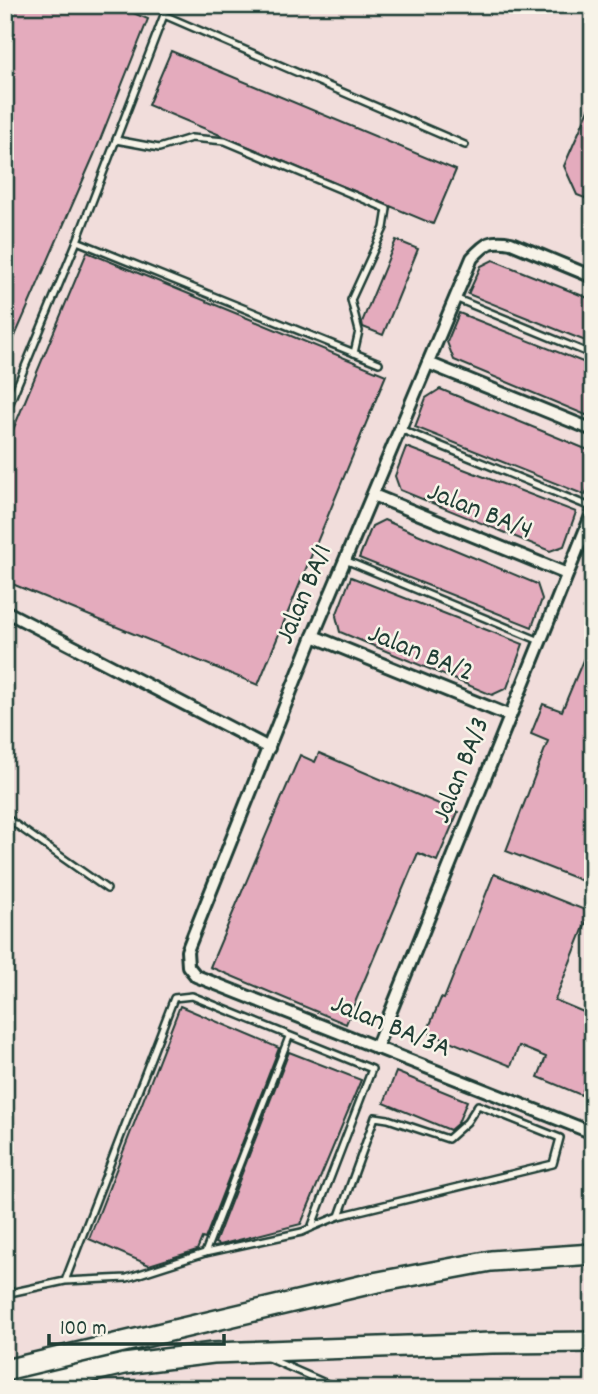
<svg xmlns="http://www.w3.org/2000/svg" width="598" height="1394" font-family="Dekko,sans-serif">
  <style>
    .building { fill: #e4abbd; stroke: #1f3d34; stroke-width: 2 }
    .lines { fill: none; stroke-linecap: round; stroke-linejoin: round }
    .lane-casing { stroke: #1f3d34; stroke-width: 10 }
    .street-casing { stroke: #1f3d34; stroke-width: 16 }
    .highway-casing { stroke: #1f3d34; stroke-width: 24 }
    .lane { stroke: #f7f3e8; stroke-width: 5 }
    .street { stroke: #f7f3e8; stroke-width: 10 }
    .highway { stroke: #f7f3e8; stroke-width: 19 }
    .labels { text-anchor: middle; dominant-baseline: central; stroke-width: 5; stroke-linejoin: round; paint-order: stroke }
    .street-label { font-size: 28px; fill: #1f3d34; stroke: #f7f3e8 }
  </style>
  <rect width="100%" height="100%" fill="#f1dddb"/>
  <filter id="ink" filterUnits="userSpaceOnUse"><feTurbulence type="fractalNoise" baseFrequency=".0143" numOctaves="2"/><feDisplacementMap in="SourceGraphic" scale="14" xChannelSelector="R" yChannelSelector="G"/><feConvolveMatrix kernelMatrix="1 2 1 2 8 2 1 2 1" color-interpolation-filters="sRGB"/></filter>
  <g filter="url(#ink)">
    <g class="building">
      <path d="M5 5H60L75 11 78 5H114L148 19 94 155 5 359Z"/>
      <path d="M171 51 456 170 433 224 148 105Z"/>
      <path d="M593 100V201L577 195 564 166Z"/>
      <path d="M396 240 418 249 383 335 363 327 362 322Z"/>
      <path d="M87 252 386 375 258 685 5 581V449Z"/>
      <path d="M493 260 593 300V344L468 294 481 266Z"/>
      <path d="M459 313 593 366V418L454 360 447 342Z"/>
      <path d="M440 389 593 452V477L585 495 415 427 426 398Z"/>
      <path d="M406 447 576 512 564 546 550 551 400 490 395 476Z"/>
      <path d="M384 520 537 584 542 599 532 627 359 558 372 526Z"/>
      <path d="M351 577 523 644 507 688 492 695 340 632 336 616Z"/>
      <path d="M593 636V885L506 851 548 741 531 734 543 704 562 711Z"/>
      <path d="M319 753 458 812 437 861 418 853 346 1024 210 967 300 755 315 762Z"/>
      <path d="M494 874 590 912 555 1000 593 1016V1076L590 1075 581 1095 538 1077 546 1057 519 1046 511 1066 427 1032 441 998 444 999Z"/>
      <path d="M180 1006 279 1048 205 1239 202 1238 197 1250 149 1265 89 1239Z"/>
      <path d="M289 1052 361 1080 301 1224 219 1245 215 1243Z"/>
      <path d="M396 1072 467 1101 458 1123 450 1130 384 1103Z"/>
    </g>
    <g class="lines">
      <defs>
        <g id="lane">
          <path d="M116 140 159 148 191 138 225 141 387 209 384 228 351 300 359 331 354 353"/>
          <path d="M77 241 379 363"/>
          <path d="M455 298 593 355"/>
          <path d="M5 415 77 241 164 15 465 145"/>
          <path d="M400 429 593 508"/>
          <path d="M345 560 540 641"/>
          <path d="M5 817 107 889"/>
          <path d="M312 1227 339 1216 553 1164 560 1138 478 1105 467 1122 448 1139 388 1119 375 1117 339 1216"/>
          <path d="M205 1253 289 1037"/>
          <path d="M5 1294 65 1281 127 1278 205 1253 302 1232 311 1228 372 1069 192 996 174 998 65 1281"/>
          <path d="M268 1358 339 1389"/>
        </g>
        <g id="street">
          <path d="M593 277 511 243C491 239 486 243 472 258L313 636 187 951 188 966 196 976 593 1133"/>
          <path d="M428 363 593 430"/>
          <path d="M373 495 567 574"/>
          <path d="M5 611 269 748"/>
          <path d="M313 636 510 716"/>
          <path d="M376 1048 593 511"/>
        </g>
        <g id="highway">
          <path d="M5 1370 373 1283 491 1261 593 1254"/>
          <path d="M18 1389 124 1364 213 1353 492 1343 593 1342"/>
        </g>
      </defs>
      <use href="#lane" class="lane-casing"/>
      <use href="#street" class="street-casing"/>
      <use href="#highway" class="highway-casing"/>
      <use href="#lane" class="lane"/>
      <use href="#street" class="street"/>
      <use href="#highway" class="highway"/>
    </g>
  </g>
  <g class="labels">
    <g class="street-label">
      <text transform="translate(479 513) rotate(22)">Jalan BA/4</text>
      <text transform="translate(306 595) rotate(-67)">Jalan BA/1</text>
      <text transform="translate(420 655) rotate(22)">Jalan BA/2</text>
      <text transform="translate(463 771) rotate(-68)">Jalan BA/3</text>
      <text transform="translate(390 1028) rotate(22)">Jalan BA/3A</text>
    </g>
  </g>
  <rect width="598" height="1394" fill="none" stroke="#f7f3e8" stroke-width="28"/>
  <rect x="14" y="14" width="570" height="1366" fill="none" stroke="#1f3d34" stroke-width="2.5" filter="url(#ink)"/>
  <path d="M49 1334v10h175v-10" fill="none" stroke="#1f3d34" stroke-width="3.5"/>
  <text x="60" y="1334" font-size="21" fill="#1f3d34" stroke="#f7f3e8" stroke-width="5" paint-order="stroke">100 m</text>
</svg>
